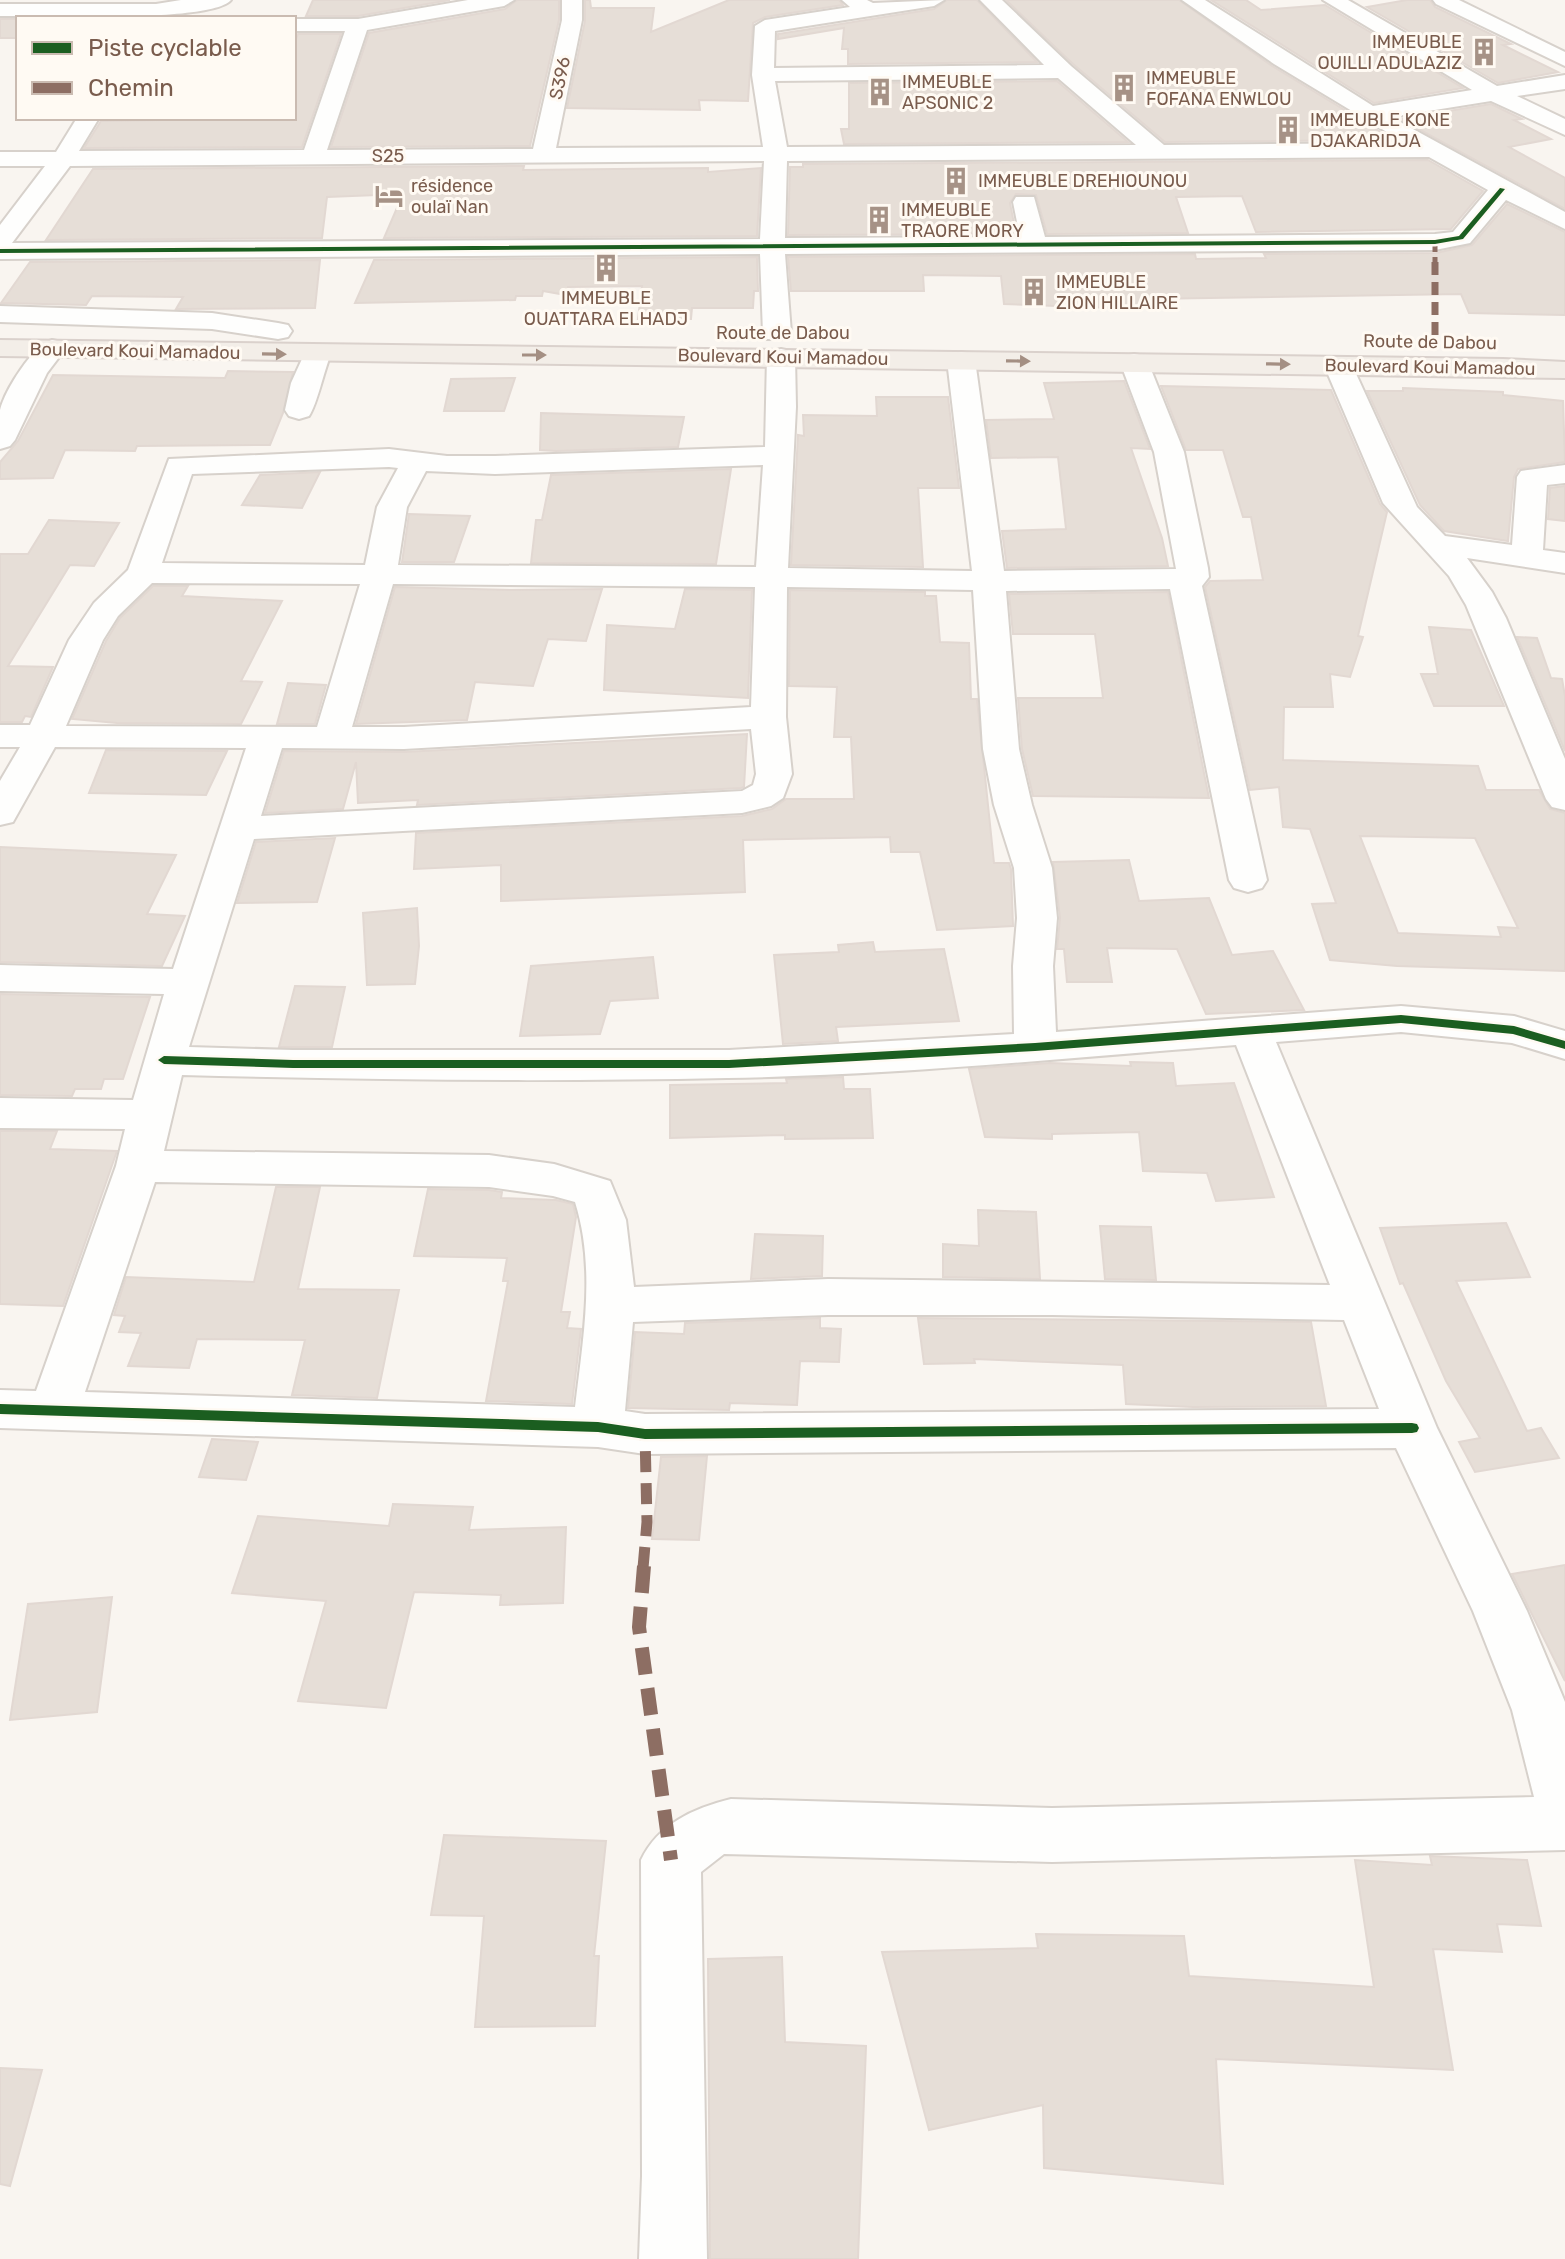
<svg xmlns="http://www.w3.org/2000/svg" width="1565" height="2259" font-family="Rubik,sans-serif">
  <style>
    .building { fill: #e6ded7; stroke: #e2d8d2; stroke-width: 2; fill-rule: evenodd }
    .lines { fill: none; stroke-linecap: round; stroke-linejoin: round }
    .minor-casing { stroke: #d7d1cb; stroke-width: 4 }
    .major-casing { stroke: #dad1cc; stroke-width: 4 }
    .minor { fill: #fefefd; fill-rule: evenodd }
    .major { fill: #f3eee8; fill-rule: evenodd }
    .quiet-far3 { stroke: #8d6e63; stroke-width: 5; stroke-dasharray: 10 5; stroke-linecap: butt }
    .quiet-far2 { stroke: #8d6e63; stroke-width: 7; stroke-dasharray: 13 7; stroke-linecap: butt }
    .quiet-far1 { stroke: #8d6e63; stroke-width: 11; stroke-dasharray: 21 11; stroke-linecap: butt }
    .quiet { stroke: #8d6e63; stroke-width: 14; stroke-dasharray: 27 14; stroke-linecap: butt }
    .cycleway-casing { stroke: #fffaf3; stroke-width: 5 }
    .cycleway { fill: #1b5e20; fill-rule: evenodd }
    .oneway { fill: #a48f83 }
    .labels { text-anchor: middle; dominant-baseline: central; stroke-width: 6; stroke-linejoin: round; paint-order: stroke }
    .far-poi-label { font-size: 18px; fill: #7a5c4d; stroke: #fffaf3; text-anchor: start }
    .far-street-label { font-size: 18px; fill: #7a5c4d; stroke: #fffaf3 }
  </style>
  <rect width="100%" height="100%" fill="#f9f5f0"/>
  <g class="building">
    <path d="M313 0H450L358 16H306Z"/>
    <path d="M517 0H559V20L530 146 331 147 369 33 505 9Z"/>
    <path d="M585 0H590L591 8H654L651 32 729 0H839L843 5 765 17 753 23 748 101 699 100 700 110 567 108 585 21Z"/>
    <path d="M947 0H977L1037 62 848 64V49H842L844 28 778 39V34L934 9Z"/>
    <path d="M1006 0H1179L1272 66 1394 140 1165 142 1073 64Z"/>
    <path d="M1211 0H1246L1261 10 1325 5 1463 88 1374 103Z"/>
    <path d="M1407 0H1430L1435 7 1511 44 1503 45 1558 72 1498 83 1367 7Z"/>
    <rect x="0" y="19" width="18" height="19"/>
    <path d="M298 34H341L302 147 84 148 101 121 294 118V44Z"/>
    <path d="M1057 81 1128 142 844 144 841 129H849V83Z"/>
    <path d="M1491 104 1522 119 1514 120 1551 139 1509 147 1565 178V209L1400 119Z"/>
    <path d="M1428 160 1483 191 1451 229 1256 232 1242 196 1176 197 1188 233 1047 234 1036 195 1016 194 1010 203 1016 234 788 235 790 167H803V164Z"/>
    <path d="M524 166 523 170 708 168V172L761 168 757 236 384 238 403 194 327 197 322 238 46 240 93 169Z"/>
    <path d="M1507 204 1565 232V315L1469 313 1461 294 1147 299 1149 305H1110L1111 308 1004 304 1001 276 923 275 924 291H791L788 257 1195 254 1196 259 1266 258 1264 254 1436 253 1472 245Z"/>
    <path d="M757 257 758 291H754L753 308H692L691 319H638L642 286 568 287 566 295 543 291 542 296H516L515 300 355 303 374 260Z"/>
    <path d="M320 260 315 308 176 309 183 297 92 296 86 305 1 303 30 262Z"/>
    <path d="M228 371 293 372 283 413 270 445 137 446 135 451 65 450 53 478 0 479V462L18 441 53 375 225 378Z"/>
    <path d="M515 378 504 411H444L451 379Z"/>
    <path d="M1124 381 1150 449 1131 448 1162 538 1168 566 1007 568 1002 531 1066 529 1058 457 991 458 986 420 1054 419 1044 383Z"/>
    <path d="M1161 386 1331 390 1380 504 1387 512 1358 636 1363 637 1350 677 1330 674 1333 707H1284L1283 760 1478 766 1486 790H1539L1550 809 1565 813V971L1397 966 1330 960 1312 904 1336 903 1310 829 1283 827 1279 787 1250 790 1205 587 1210 581 1263 580 1251 517H1243L1223 450H1186ZM1360 836 1475 838 1518 928 1498 927 1501 937 1398 933Z"/>
    <path d="M1403 388 1503 392V395L1563 401 1565 462 1518 469 1514 477 1508 541 1444 531 1420 505 1367 391H1403Z"/>
    <path d="M876 397H948L959 488H918L923 567 791 565 798 435 804 436 803 415 877 416Z"/>
    <path d="M541 413 684 417 678 447 556 451 540 450Z"/>
    <path d="M731 469 716 564 531 563 536 520H542L551 475Z"/>
    <path d="M320 472 302 508 242 505 260 475Z"/>
    <path d="M1565 486V521L1548 519 1550 488Z"/>
    <path d="M409 514 470 516 454 562H402Z"/>
    <path d="M49 520 119 523 94 566 70 565 8 666 53 667 31 717 25 716 22 722H0V554H28Z"/>
    <path d="M153 586H188L182 596 282 601 241 681 262 682 241 724 117 723 72 719 106 641 120 618Z"/>
    <path d="M395 587 511 590 602 589 586 641 548 639 533 686 475 682 467 720 356 724Z"/>
    <path d="M685 589 752 590 748 698 604 690 607 625 675 629Z"/>
    <path d="M790 590 925 592V596H936L940 642 969 643 971 699H977L994 863H1009L1011 869 1013 926 937 930 920 852H891L890 837 743 840 745 892 501 901V865L414 869 416 833 742 816 772 809 786 799H854L851 737H834L837 687 789 686Z"/>
    <path d="M1168 592 1209 798 1033 796 1022 749 1018 698H1103L1095 634H1013L1009 594Z"/>
    <path d="M1429 627 1471 630 1504 706H1434L1421 674H1438Z"/>
    <path d="M1517 637 1537 638 1551 678 1562 679 1565 696V751Z"/>
    <path d="M288 683 326 685 315 724H277Z"/>
    <path d="M747 734 744 787 741 788 417 805 418 800 358 803 356 762 343 809 265 813 284 751 404 752Z"/>
    <path d="M106 750 227 751 206 795 89 793Z"/>
    <path d="M335 838 317 902 237 903 256 842Z"/>
    <path d="M0 847 176 855 147 914 185 916 162 966 0 962Z"/>
    <path d="M1129 860 1139 901 1209 898 1232 955 1273 951 1304 1010 1206 1014 1177 949 1107 948 1112 982H1067L1064 949H1057L1060 918 1053 862Z"/>
    <path d="M417 908 419 946 415 984 367 985 363 913Z"/>
    <path d="M873 942 875 952 944 949 959 1021 836 1027 838 1041 783 1044 774 955 839 952 838 945Z"/>
    <path d="M653 957 658 998 610 1001 600 1034 520 1036 531 966Z"/>
    <path d="M295 986 345 987 332 1047H279Z"/>
    <path d="M0 994 150 997 123 1079H104L101 1089H75L72 1096 0 1095Z"/>
    <path d="M1130 1062 1173 1063 1176 1086 1234 1083 1274 1197 1216 1201 1207 1173 1143 1171 1139 1132 1052 1134V1139L985 1137 969 1069 1050 1063 1131 1066Z"/>
    <path d="M843 1077 844 1089H870L873 1138 785 1139V1135L670 1138V1085L787 1083 786 1079Z"/>
    <path d="M0 1131H57L50 1149 117 1151 63 1306 0 1304Z"/>
    <path d="M276 1187H320L298 1289 399 1290 377 1398 292 1395 305 1340 197 1339 189 1368 128 1366 141 1333 119 1332 125 1316 114 1315 126 1277 254 1282Z"/>
    <path d="M428 1189 489 1190 502 1192 501 1198 556 1200 573 1204 576 1217 561 1312H570L567 1328 581 1329 572 1404 486 1401 508 1281H503L507 1258 414 1256Z"/>
    <path d="M978 1210 1036 1212 1040 1279 943 1277V1244L979 1246Z"/>
    <path d="M1506 1223 1530 1277 1456 1281 1527 1431 1541 1428 1559 1458 1475 1472 1459 1442 1480 1438 1446 1381 1403 1283 1400 1284 1380 1228Z"/>
    <path d="M1100 1226 1151 1227 1156 1280 1105 1279Z"/>
    <path d="M755 1234 823 1236 822 1276 751 1279Z"/>
    <path d="M820 1318V1328L841 1329 839 1362 800 1361 797 1405 730 1403 729 1410 628 1408 635 1332 684 1334 685 1323Z"/>
    <path d="M918 1318 1311 1322 1326 1406 1193 1407 1126 1404 1123 1365 974 1359 975 1363 924 1364Z"/>
    <path d="M212 1439 258 1442 246 1480 199 1477Z"/>
    <path d="M707 1456 699 1540 652 1539 661 1457Z"/>
    <path d="M393 1504 473 1507 469 1530 566 1527 563 1603 500 1605 501 1595 414 1592 386 1708 298 1701 326 1601 232 1593 258 1516 389 1526Z"/>
    <path d="M1565 1565V1681L1512 1574Z"/>
    <path d="M112 1597 97 1712 10 1720 28 1604Z"/>
    <path d="M444 1835 606 1841 594 1956H599L595 2026 475 2027 484 1916 431 1915Z"/>
    <path d="M1430 1856 1527 1860 1541 1926 1497 1924 1502 1952 1433 1949 1453 2070 1216 2059 1223 2184 1044 2168 1043 2105 929 2130 882 1952 1038 1948 1036 1934 1184 1936 1189 1976 1374 1987 1355 1860 1432 1865Z"/>
    <path d="M782 1957 785 2042 866 2046 858 2259H710L708 1959Z"/>
    <path d="M0 2068 42 2070 10 2186 0 2184Z"/>
  </g>
  <g class="lines">
    <defs>
      <g id="minor">
        <path d="M181 0H231C212 23 37 16 0 16V4H156Z"/>
        <path d="M468 0H514L504 6 367 30 327 150 533 149 562 20V0H582V20L556 148 763 147 752 75 755 26 765 20 850 7 842 0H867L873 3 944 0 934 6 775 31 774 68 1044 65 980 0H1002L1071 66 1164 145 1405 143 1274 64 1182 0H1205L1373 106 1472 90 1323 0H1348L1497 86 1565 75V89L1517 96 1565 119V135L1491 101 1391 117 1565 212V229L1506 200 1470 243 1435 250 785 254 791 333 787 339H767L763 333 760 254 0 259V225L45 166H0V152H56L77 118H99L79 151 304 150 345 31H294V19H358ZM1058 78 1136 145 787 147 775 81ZM1429 157 1488 190 1453 232 1435 234 1045 237 1034 197H1016L1013 202 1020 237 785 238 787 161ZM764 161 760 239 12 243 70 166Z"/>
        <path d="M1433 0H1459L1565 52V66L1436 4Z"/>
        <path d="M0 306 212 313 278 323 288 325 292 331 288 337 278 339 212 329 0 322Z"/>
        <path d="M52 340 62 342 66 348 47 373 15 440 10 446 0 449C0 437 0 421 0 410 5 390 33 345 52 340Z"/>
        <path d="M317 346 327 348 331 354C324 370 317 405 309 416L299 419 289 416 285 410 291 383 307 348Z"/>
        <path d="M781 349 791 351 795 357 796 407 788 568 972 571 947 360 951 354 961 352 971 354 975 360 1004 571 1176 569 1154 452 1120 362 1124 356 1134 354 1144 356 1148 362 1184 452 1208 568 1209 577 1202 586 1267 880 1262 888 1248 892 1234 888 1229 880 1170 589 1006 591 1019 749 1032 805 1052 868 1057 918 1053 966 1056 1032 1401 1006 1514 1016 1565 1031V1059L1512 1043 1401 1032 1276 1042 1437 1428 1527 1611 1565 1702V1850L1052 1862 724 1854 701 1872 707 2259H639L642 2176 641 1860C658 1824 694 1808 731 1799L1052 1808 1534 1797 1512 1710 1473 1611 1396 1448 645 1454 598 1447 0 1428V1390L36 1391 116 1166 125 1129 0 1128V1098L133 1100 164 994 0 991V965L173 969 246 748 55 747 13 822 0 825V781L20 747H0V725H30L69 640 94 603 128 570 169 459 389 449 447 456H495L765 447 767 357 771 351ZM763 465 756 567 398 565 407 507 426 471 495 474ZM389 467 398 468 377 507 365 565 162 563 192 474ZM152 583 360 584 317 727 66 726 103 640 118 616ZM393 584 755 587 751 707 404 727H352ZM787 587 973 590 983 749 994 805 1014 868 1017 918 1013 966 1014 1034 729 1050H293L189 1047 254 839 742 813 771 806 783 798 792 774 786 717ZM751 729 756 774 753 785 742 791 261 816 282 748 404 749ZM1236 1045 1330 1285 828 1279 634 1287 626 1220 610 1181 554 1164 489 1155 164 1151 182 1075C363 1080 546 1082 727 1078 897 1075 1067 1058 1236 1045ZM155 1182 489 1187 553 1196 575 1202C596 1269 583 1338 575 1407L85 1392ZM828 1315H1052L1344 1320 1379 1409 645 1414 625 1411 633 1322Z"/>
        <path d="M1338 357 1348 359 1352 365 1417 507 1445 536 1512 545 1517 477 1521 471 1565 465V483L1547 485 1543 550 1565 553V573L1467 558 1492 592 1506 618 1565 759V810L1552 807 1546 799 1466 605 1449 576 1383 503 1324 365 1328 359Z"/>
      </g>
      <path id="major" d="M0 340 1503 359 1565 362V378L0 356Z"/>
    </defs>
    <use href="#minor" class="minor-casing"/>
    <use href="#major" class="major-casing"/>
    <use href="#minor" class="minor"/>
    <use href="#major" class="major"/>
    <path class="quiet-far3" d="M1435 242V264"/>
    <path class="quiet-far2" d="M1435 262V341"/>
    <path class="quiet-far1" d="M643 1568 647 1522 645 1434"/>
    <path class="quiet" d="M644 1566 639 1627 671 1860"/>
    <defs>
      <g id="cycleway">
        <path d="M1500 188 1505 189 1463 239 1435 244 0 253V249L1435 240 1459 236Z"/>
        <path d="M1401 1015 1514 1026 1565 1041V1049L1513 1034 1401 1023 1035 1051 729 1068H293L164 1064 158 1060 164 1056 293 1060H729L1035 1043Z"/>
        <path d="M0 1404 598 1422 645 1429 1412 1423 1417 1424 1419 1428 1417 1432 1412 1433 645 1439 598 1432 0 1414Z"/>
      </g>
    </defs>
    <use href="#cycleway" class="cycleway-casing"/>
    <use href="#cycleway" class="cycleway"/>
  </g>
  <defs><path id="oneway-solid" d="M-6-.8H1V-3.2L6.5 0L1 3.2V.8H-6Z" transform="scale(2)"/></defs>
  <g class="oneway">
    <use href="#oneway-solid" transform="translate(274 354) rotate(1)"/>
    <use href="#oneway-solid" transform="translate(534 355)"/>
    <use href="#oneway-solid" transform="translate(1018 361) rotate(1)"/>
    <use href="#oneway-solid" transform="translate(1278 364) rotate(1)"/>
  </g>
  <defs>
    <symbol id="building-bare" viewBox="-9 -9 18 18"><path d="M-4-6H4V6H1V3H-1V6H-4ZM-2.5-4.3h1.7v1.8h-1.7ZM.8-4.3h1.7v1.8H.8ZM-2.5-1h1.7V.8h-1.7ZM.8-1h1.7V.8H.8Z" fill="#a69286" stroke="#fffaf3" stroke-width="2.5" paint-order="stroke"/></symbol>
    <symbol id="hotel-bare" viewBox="-9 -9 18 18"><path d="M-6-4.5h1.5V1H6V5H4.5V3h-9V5H-6ZM-4 0a1.8 1.8 0 1 1 3.6 0ZM.5 0V-2.5h3Q6-2.5 6 0Z" fill="#a69286" stroke="#fffaf3" stroke-width="2.5" paint-order="stroke"/></symbol>
  </defs>
  <g fill-rule="evenodd">
    <use href="#building-bare" x="1464" y="32" width="40" height="40"/>
    <use href="#building-bare" x="1104" y="68" width="40" height="40"/>
    <use href="#building-bare" x="860" y="72" width="40" height="40"/>
    <use href="#building-bare" x="1268" y="110" width="40" height="40"/>
    <use href="#building-bare" x="936" y="161" width="40" height="40"/>
    <use href="#hotel-bare" x="369" y="176" width="40" height="40"/>
    <use href="#building-bare" x="859" y="200" width="40" height="40"/>
    <use href="#building-bare" x="586" y="248" width="40" height="40"/>
    <use href="#building-bare" x="1014" y="272" width="40" height="40"/>
  </g>
  <g class="labels">
    <g class="far-poi-label">
      <text x="1462" y="42" text-anchor="end">IMMEUBLE<tspan x="1462" dy="21">OUILLI ADULAZIZ</tspan></text>
      <text x="1146" y="78">IMMEUBLE<tspan x="1146" dy="21">FOFANA ENWLOU</tspan></text>
      <text x="902" y="82">IMMEUBLE<tspan x="902" dy="21">APSONIC 2</tspan></text>
      <text x="1310" y="120">IMMEUBLE KONE<tspan x="1310" dy="21">DJAKARIDJA</tspan></text>
      <text x="978" y="181">IMMEUBLE DREHIOUNOU</text>
      <text x="411" y="186">résidence<tspan x="411" dy="21">oulaï Nan</tspan></text>
      <text x="901" y="210">IMMEUBLE<tspan x="901" dy="21">TRAORE MORY</tspan></text>
      <text x="1056" y="282">IMMEUBLE<tspan x="1056" dy="21">ZION HILLAIRE</tspan></text>
      <text x="606" y="298" text-anchor="middle">IMMEUBLE<tspan x="606" dy="21">OUATTARA ELHADJ</tspan></text>
    </g>
    <g class="far-street-label">
      <text transform="translate(560 78) rotate(-78)">S396</text>
      <text x="388" y="156">S25</text>
      <text x="783" y="333">Route de Dabou</text>
      <text transform="translate(1430 342) rotate(1)">Route de Dabou</text>
      <text transform="translate(135 351) rotate(1)">Boulevard Koui Mamadou</text>
      <text transform="translate(783 357) rotate(1)">Boulevard Koui Mamadou</text>
      <text transform="translate(1430 367) rotate(1)">Boulevard Koui Mamadou</text>
    </g>
  </g>
  <rect x="16" y="16" width="280" height="104" fill="#fffaf3" stroke="#cabbb1" stroke-width="2"/>
  <rect x="32" y="42" width="40" height="12" fill="#1b5e20" stroke="#cabbb1" stroke-width="2"/>
  <text x="88" y="56" font-size="24" fill="#7a5c4d">Piste cyclable</text>
  <rect x="32" y="82" width="40" height="12" fill="#8d6e63" stroke="#cabbb1" stroke-width="2"/>
  <text x="88" y="96" font-size="24" fill="#7a5c4d">Chemin</text>
</svg>
